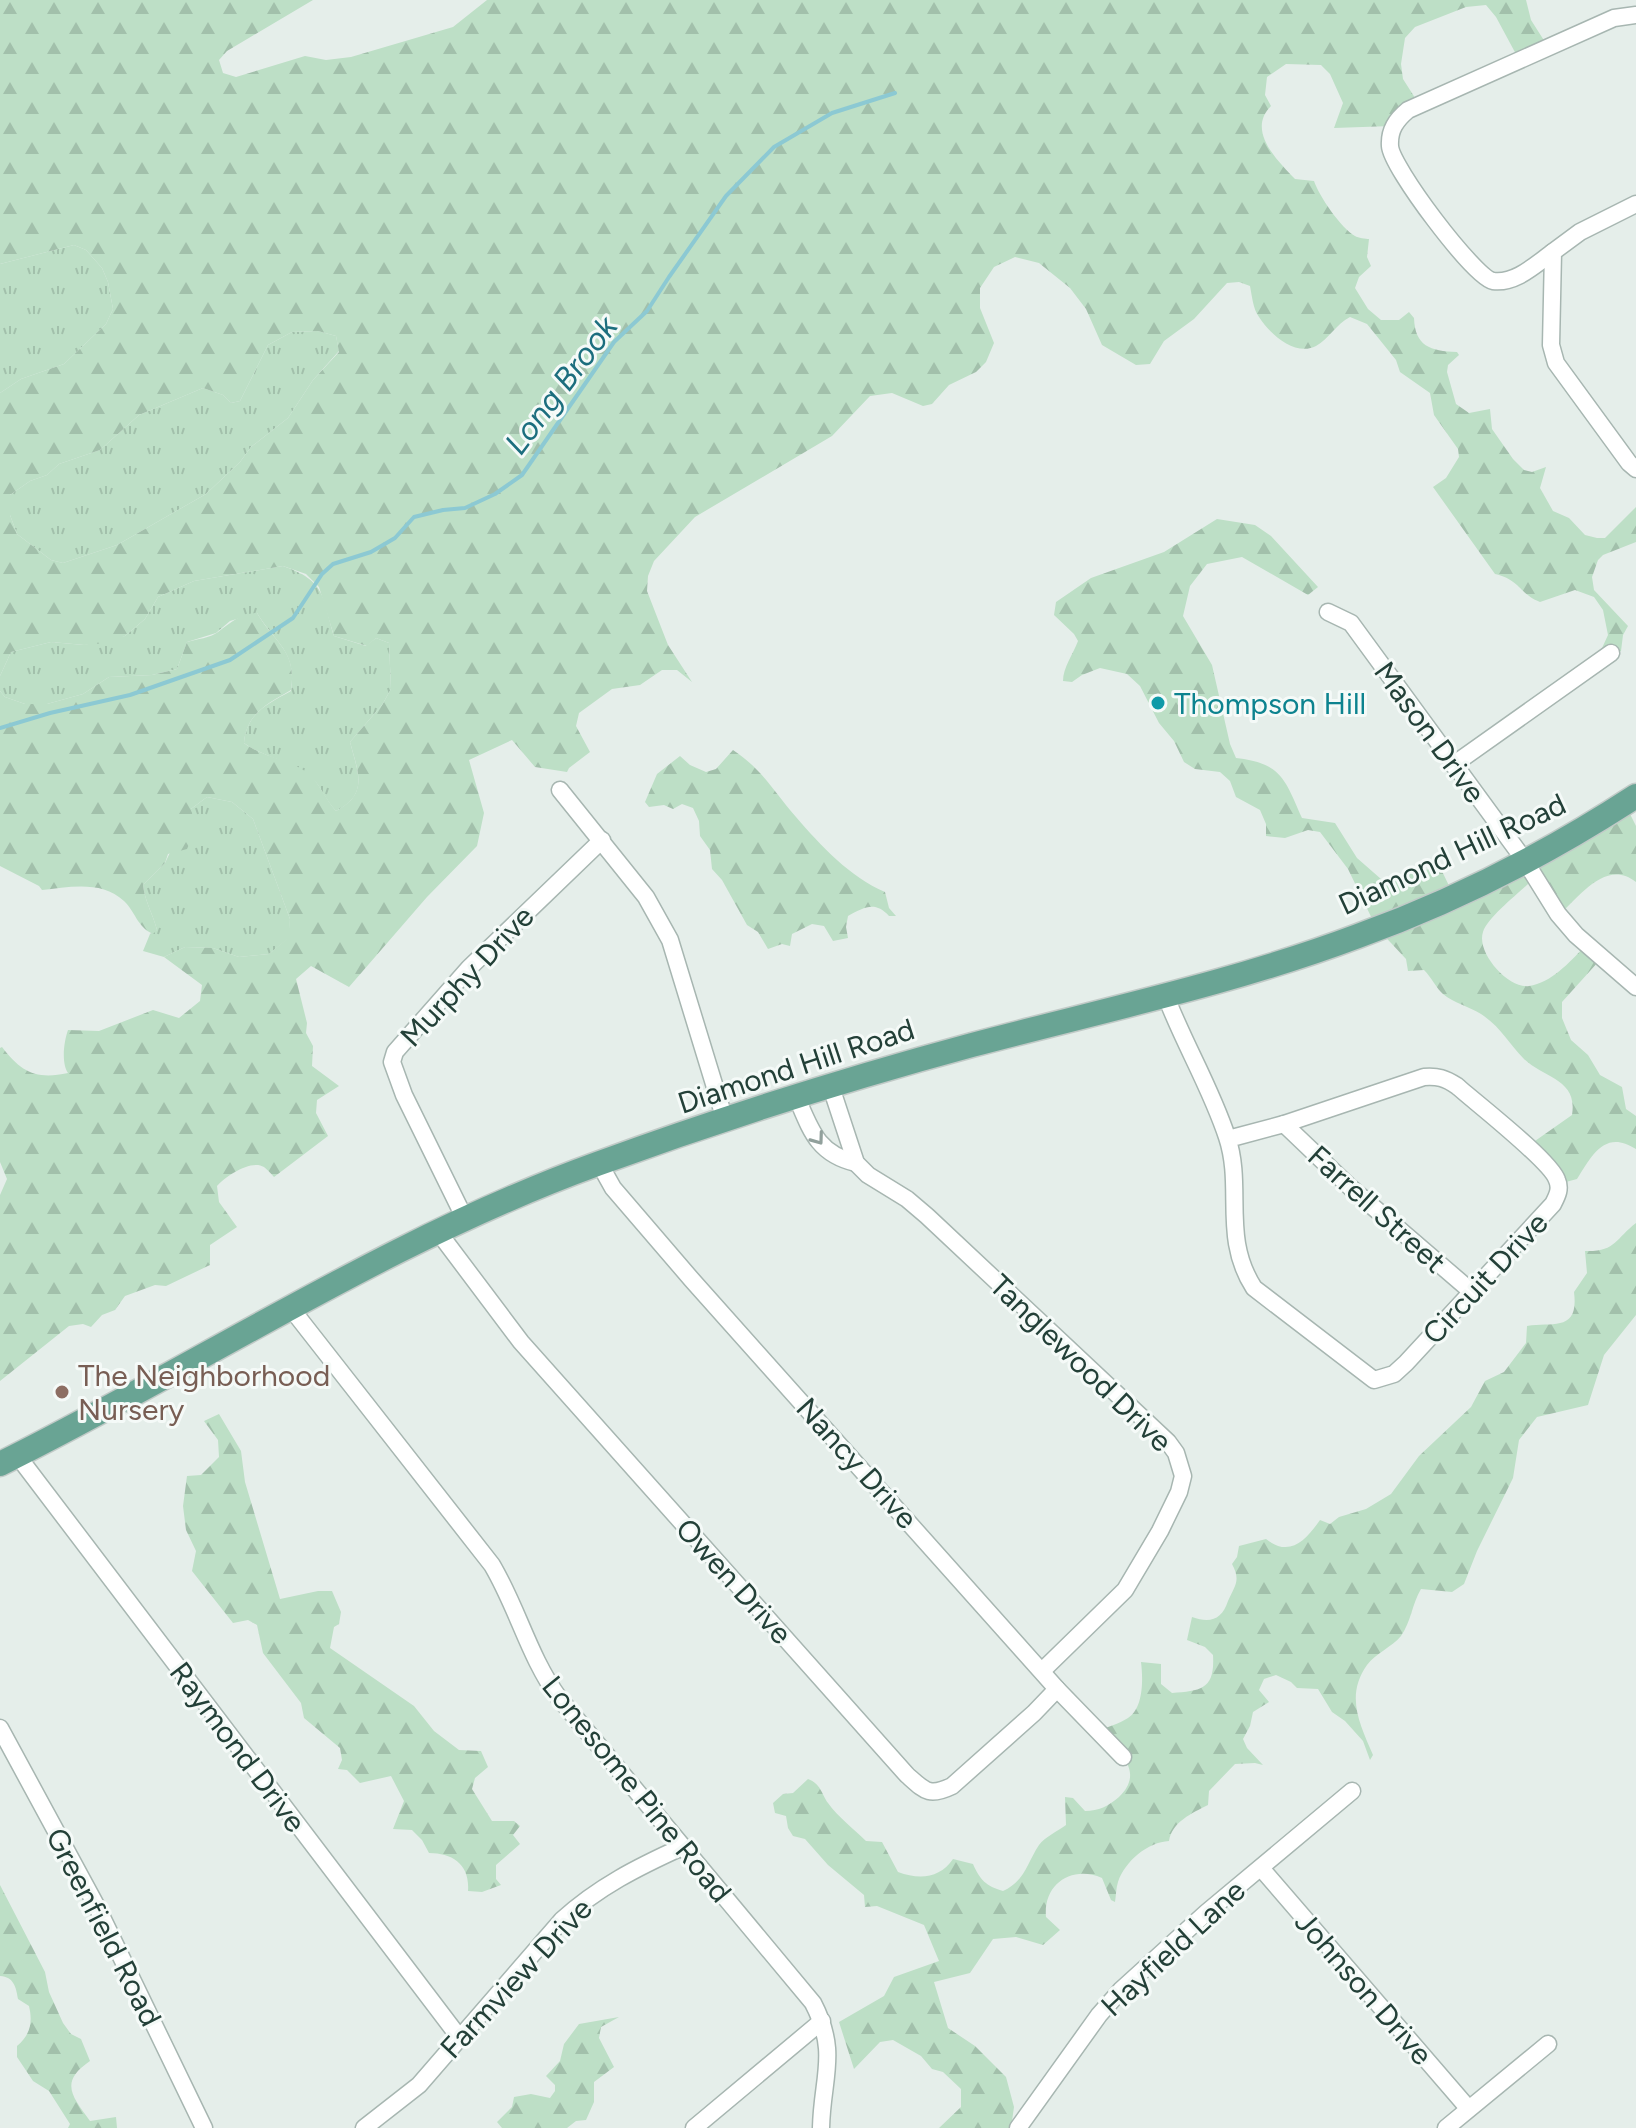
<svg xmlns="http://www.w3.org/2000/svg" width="1636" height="2128" font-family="Figtree,sans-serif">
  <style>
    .grass { fill: url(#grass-tufts) }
    .forest { fill: url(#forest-firs); fill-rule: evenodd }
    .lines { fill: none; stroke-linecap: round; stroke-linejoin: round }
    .stream { stroke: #8cc9d3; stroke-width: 4 }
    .minor-casing { stroke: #a7b6b1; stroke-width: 19 }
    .primary-casing { stroke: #c1cac7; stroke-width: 27 }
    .minor { stroke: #fff; stroke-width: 16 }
    .primary { stroke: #69a494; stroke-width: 24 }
    .oneway { stroke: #91a09c }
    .culture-dot { fill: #0f9aa8; stroke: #f5faf8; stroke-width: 3 }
    .education-dot { fill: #8d6e63; stroke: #f5faf8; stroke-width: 3 }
    .labels { text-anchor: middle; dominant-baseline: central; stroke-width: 6; stroke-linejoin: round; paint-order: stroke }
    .culture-label { font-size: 30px; fill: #0d838f; stroke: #f5faf8; text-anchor: start }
    .street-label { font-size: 30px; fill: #234038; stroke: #f5faf8 }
    .education-label { font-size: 30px; fill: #785e54; stroke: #f5faf8; text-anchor: start }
    .water-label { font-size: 32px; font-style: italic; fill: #1c6e7e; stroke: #f5faf8 }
  </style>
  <defs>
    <pattern id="grass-tufts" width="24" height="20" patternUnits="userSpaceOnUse" patternTransform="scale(2)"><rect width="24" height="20" fill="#bddfc6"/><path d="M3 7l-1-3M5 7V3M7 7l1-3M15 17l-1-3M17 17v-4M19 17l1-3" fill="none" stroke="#a2c0ab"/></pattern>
    <pattern id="forest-firs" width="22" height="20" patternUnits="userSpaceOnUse" patternTransform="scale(2)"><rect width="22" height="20" fill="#bddfc6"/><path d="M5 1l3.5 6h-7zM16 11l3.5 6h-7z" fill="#a2c0ab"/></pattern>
  </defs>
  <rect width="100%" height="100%" fill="#e5eeea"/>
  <g class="grass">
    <path d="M74 245 86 250 102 268 108 282 113 309 106 324 64 364 21 379 0 393V264Z"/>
    <path d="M318 331 336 336 339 351 313 380 288 418 251 447 240 462 206 494 117 545 63 563 51 560 17 534 10 515V495L30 481 47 475 59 464 100 450 139 415 203 388 223 395 231 403 240 401 268 345 292 332Z"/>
    <path d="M283 566C326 581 322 596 334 636L366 646 376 638 389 643 391 689 382 705 350 742C358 773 369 794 336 811 327 802 321 787 313 779 293 760 265 759 244 743 246 714 267 704 291 691 297 651 276 644 257 613L230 621 216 633 187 642 177 669 152 675 109 677 83 694 47 704H25L5 697 0 691V676L11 652 51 642 84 645 125 636 145 619 158 597 194 581Z"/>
    <path d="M207 797 232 802 253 819 290 919 289 938 269 954 239 957 213 948 185 947 164 957 143 951 150 934 157 930C153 914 145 902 143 885L165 863 191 809Z"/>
  </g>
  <g class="forest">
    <path d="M0 0H313L227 51 219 60 223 73 236 77 305 56 326 60 351 57 453 27 487 0H1526L1531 20 1545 42 1517 56 1496 17 1486 5 1466 7 1415 27 1405 38 1401 64 1403 79 1417 101 1391 126 1334 128 1343 103 1330 74 1321 65 1286 64 1267 77 1265 95 1271 106C1246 131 1278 161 1295 179L1314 181C1319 196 1341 228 1355 236 1358 238 1366 239 1369 239L1367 257 1371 266 1359 277 1355 288 1368 309 1381 320H1399L1409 312 1414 318C1415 346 1430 351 1457 352L1459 355 1448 365 1447 372 1456 404 1469 413 1490 409 1492 429 1513 459 1524 470 1532 472 1546 467 1540 488 1553 511 1569 518 1585 535 1597 538H1605L1636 507V542L1603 555 1598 560 1592 577 1594 590 1628 626 1623 635 1621 651 1597 659 1608 635 1603 610 1594 597 1575 590 1540 602C1519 594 1521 580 1495 574L1433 487 1446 478 1459 457 1458 449 1434 415 1430 393 1400 372 1396 360 1367 324 1350 317C1336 324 1329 339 1316 346 1295 357 1269 333 1259 317 1253 309 1252 296 1250 286L1239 282 1227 283 1194 319 1164 341 1150 364 1136 365 1102 345 1086 309 1070 288 1039 263 1015 257 994 267 980 288V308L994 343 986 362 976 372 949 385 932 404 923 406 892 393 870 396 832 436 695 517 654 561 648 576 647 591 668 645 692 682 677 670H662L640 685 612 689 579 713 576 726 590 752 569 768 567 772 535 767 512 740 469 760 484 813 477 846 427 897 349 987 311 966 296 979 307 1023 306 1033 313 1046 312 1066 339 1086 317 1100 316 1113 328 1136 274 1177C271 1174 268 1170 264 1167 251 1159 226 1176 217 1186L219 1202 237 1227 210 1245V1265L166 1286 155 1285 125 1296 115 1310 102 1315 91 1327 83 1324 69 1326 0 1381V1195L7 1179 0 1162V1048L2 1047C21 1072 36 1080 68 1073 61 1063 64 1041 68 1030L99 1031 153 1010 179 1018 200 1001 202 985 164 957 185 947 213 948 239 957 269 954 288 938 290 919 253 819 232 802 207 797 191 809 196 829 187 849 168 854 165 863 143 885C145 902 153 914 157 930L153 934C137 927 135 911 124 901 102 880 69 887 42 890L39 886 0 866V691L5 697 25 704H47L83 694 109 677 152 675 177 669 187 642C197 639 210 638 218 632 232 622 239 614 257 613 276 645 297 650 291 690 267 704 246 714 244 743 265 759 289 758 309 774 318 781 326 800 336 811 369 794 358 772 350 742L382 705 391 689 389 643 376 638 367 646 334 636 319 587 306 574 283 566 194 581 158 597 145 619 125 636 107 643 84 645 51 642 11 652 0 676V393L21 379 64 364 106 324 113 309 108 282 102 268 86 250 74 245 0 264ZM318 331 336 336 339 352 313 380 288 418 251 447 240 462 206 494 117 545 63 563 51 560 17 534 10 515V495L30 481 47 475 59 464 100 450 139 415 203 388 223 395 231 403 240 401 268 345 292 332Z"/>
    <path d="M1217 519 1255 525 1271 536 1318 587 1308 595 1242 557 1207 564 1190 586 1183 616 1212 665 1230 744 1236 758C1282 763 1285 780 1302 818L1335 823 1357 858 1381 879 1440 867 1452 892 1625 804 1636 826V882C1606 858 1579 897 1557 917L1530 882C1518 894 1488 917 1483 932 1476 952 1508 989 1529 986 1551 983 1570 962 1584 947L1599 961 1562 1002V1018L1571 1040 1588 1055 1600 1075 1622 1087 1626 1109 1636 1116V1149C1605 1129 1592 1155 1577 1179L1551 1186 1544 1171 1525 1148 1572 1115C1578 1079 1544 1078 1524 1059 1509 1044 1501 1027 1481 1014 1470 1007 1454 1003 1443 994 1437 989 1431 977 1424 970L1408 971 1406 959 1376 927 1348 869 1320 832 1308 830 1285 838 1266 836V824L1260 810 1236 797 1230 781 1220 772 1195 769 1184 762 1174 741 1159 723 1140 686 1127 674 1100 668 1082 675 1072 682 1063 681C1063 668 1073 654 1078 641L1074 634 1054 615 1056 602 1091 578 1164 552Z"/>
    <path d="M733 750C763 770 773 791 796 817 821 846 850 877 885 892L889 908 896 916H889C875 901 865 907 848 916L846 927 848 938 833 941 824 926 812 924 792 934 790 946 782 944 768 949 758 932 747 925 722 880 712 869 710 850 700 836 699 821 693 808 682 804 673 809 664 805 649 807 645 802 657 774 680 756 690 765 706 772 716 769Z"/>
    <path d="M1636 1223V1315L1604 1355 1588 1405 1537 1417 1519 1440 1513 1478 1477 1551 1464 1584 1452 1592 1421 1589C1412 1604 1411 1622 1401 1636 1392 1647 1376 1653 1367 1665 1345 1696 1360 1724 1373 1755L1370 1760 1363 1741 1345 1721 1332 1712 1318 1689 1297 1688 1291 1682 1276 1675 1264 1679 1259 1690 1269 1702 1253 1712 1250 1726 1243 1739 1247 1748 1263 1765 1255 1763 1235 1764 1209 1791 1208 1805C1192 1813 1172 1822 1169 1841 1148 1842 1125 1861 1118 1882 1116 1888 1116 1896 1115 1902L1111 1900 1102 1878C1072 1865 1043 1884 1046 1917L1060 1930 1043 1945 1016 1937 993 1939 970 1973 934 1982 948 2028 975 2046 1006 2077 1014 2107 1011 2128H939L961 2107V2089L943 2072 932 2069 921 2056 893 2040 880 2042 854 2069 839 2022 884 1996 894 1977 939 1961 924 1925 877 1906 865 1907 864 1895 828 1865 805 1839 793 1836 788 1828 786 1816 775 1813 773 1803 783 1794 793 1793 808 1779C821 1784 821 1793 828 1803 838 1817 854 1829 866 1841L882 1842 898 1872C920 1880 940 1878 953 1859L973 1864C980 1880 986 1886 1003 1891 1025 1881 1027 1863 1039 1845 1045 1837 1058 1831 1066 1825L1065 1797 1073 1798 1085 1811C1099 1811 1108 1806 1119 1797 1146 1771 1118 1749 1097 1731 1107 1727 1119 1724 1128 1718 1144 1708 1143 1678 1141 1662L1161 1664V1684L1172 1693C1202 1691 1215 1689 1213 1655L1205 1647 1187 1640 1192 1617C1211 1624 1222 1619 1228 1601 1235 1585 1241 1581 1232 1564L1237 1557 1239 1546 1266 1539C1290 1558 1306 1540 1320 1520L1330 1524 1339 1517 1366 1509 1391 1494 1419 1456 1471 1407 1485 1381 1504 1372 1526 1343 1527 1326C1554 1322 1579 1332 1574 1292L1587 1273 1585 1251C1616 1252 1615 1239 1636 1223Z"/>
    <path d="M219 1414 241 1451 245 1482 280 1599 318 1591H332L341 1612 339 1624 334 1627 330 1648 414 1706 434 1731 459 1750 481 1751 488 1767 475 1778 472 1789 492 1821H514L520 1826 513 1835 520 1844 496 1865V1879L501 1885 482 1892 468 1891C470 1865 453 1853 429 1853L422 1840 412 1830 393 1829 404 1801 391 1776 360 1783 347 1770 338 1769 342 1760 340 1748 304 1718 301 1703 263 1653 257 1625 248 1620 233 1623 192 1571 196 1551 186 1530 183 1506 187 1476 201 1475 219 1457 218 1440 204 1421Z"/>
    <path d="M0 1885 45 1972 49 1992 63 2023 71 2034 81 2039 90 2061C59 2082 72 2096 90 2121L116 2117 117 2128H68L70 2124 49 2091 33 2081 17 2057V2046C30 2035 33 2023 29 2006L18 1999C16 1987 14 1977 0 1976Z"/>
    <path d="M619 2017 601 2027 599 2038 614 2067 594 2082V2102L586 2120 576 2121 567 2128H502L497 2122 512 2107 514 2097 531 2094 550 2098 555 2091V2085L546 2076 560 2061 564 2044 579 2024Z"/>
  </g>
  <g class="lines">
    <path class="stream" d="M0 728 50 713 130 695 230 660 293 618 322 574 333 564 371 552 395 538 414 517 443 510 465 508 495 494 522 475 614 342 647 311 669 277 726 196 774 147 832 113 895 93"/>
    <defs>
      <g id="minor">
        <path d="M1636 204 1580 232 1553 252 1551 345 1556 363 1629 463 1636 469"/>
        <path d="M1553 252C1536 264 1516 284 1493 281 1474 277 1391 167 1390 146 1389 130 1396 120 1408 110L1614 18 1636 15"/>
        <path d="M1328 612 1351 623 1525 861 1558 914 1576 935 1636 987"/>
        <path d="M1453 765 1611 653"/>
        <path d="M560 790 646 897 670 940 725 1120"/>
        <path d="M1165 994C1183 1042 1211 1088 1227 1137 1244 1188 1221 1237 1254 1288L1374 1380 1394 1374 1406 1363 1553 1204C1557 1196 1561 1189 1557 1180 1551 1161 1476 1103 1457 1086 1445 1078 1438 1076 1424 1077L1284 1124 1228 1139"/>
        <path d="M831 1087 856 1163 868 1175 907 1199 927 1216 1168 1442 1176 1453 1183 1476 1179 1492 1160 1531 1125 1590 1043 1670"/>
        <path d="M797 1098C811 1131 818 1154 856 1163"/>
        <path d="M1284 1124 1351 1188 1472 1292"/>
        <path d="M599 1163 613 1188 692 1280 1057 1689 1123 1757"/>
        <path d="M465 1219 404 1095 392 1062 395 1052 469 968 602 840"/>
        <path d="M439 1233 521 1342 907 1775C925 1791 929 1797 952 1786L1034 1713 1057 1689"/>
        <path d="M290 1307 492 1565C518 1609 529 1657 559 1698L813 2003C839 2053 822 2077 821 2128"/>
        <path d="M17 1455 459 2037"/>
        <path d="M0 1728 97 1907 204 2128"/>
        <path d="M1261 1868 1468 2108"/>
        <path d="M364 2128 419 2085 562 1920C598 1887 638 1867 682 1847"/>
        <path d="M694 2128 822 2021"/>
        <path d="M1018 2128 1099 2015 1121 1990 1206 1913 1352 1791"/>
        <path d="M1446 2128 1548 2044"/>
      </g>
      <path id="primary" d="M0 1464C200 1365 387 1240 597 1164 720 1119 846 1079 972 1045 1100 1011 1233 983 1358 936 1455 901 1550 852 1636 796"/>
    </defs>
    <use href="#minor" class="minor-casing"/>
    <use href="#primary" class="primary-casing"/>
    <use href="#minor" class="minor"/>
    <use href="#primary" class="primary"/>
  </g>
  <defs><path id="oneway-chevron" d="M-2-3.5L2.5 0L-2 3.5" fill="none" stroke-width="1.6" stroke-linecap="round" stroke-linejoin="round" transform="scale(2)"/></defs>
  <use class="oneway" href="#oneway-chevron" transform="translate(818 1139) rotate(54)"/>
  <circle class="culture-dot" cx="1158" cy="703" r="8"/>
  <circle class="education-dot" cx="62" cy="1392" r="8"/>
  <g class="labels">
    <g class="culture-label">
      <text x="1174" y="703">Thompson Hill</text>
    </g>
    <g class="street-label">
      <text transform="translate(1430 732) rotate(54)">Mason Drive</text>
      <text transform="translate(1452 854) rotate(-25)">Diamond Hill Road</text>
      <text transform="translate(467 976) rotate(-47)">Murphy Drive</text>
      <text transform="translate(796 1066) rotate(-18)">Diamond Hill Road</text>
      <text transform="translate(1377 1209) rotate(42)">Farrell Street</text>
      <text transform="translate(1485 1278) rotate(-47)">Circuit Drive</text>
      <text transform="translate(1081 1363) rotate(44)">Tanglewood Drive</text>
      <text transform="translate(857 1463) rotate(48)">Nancy Drive</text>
      <text transform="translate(734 1581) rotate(48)">Owen Drive</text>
      <text transform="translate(238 1747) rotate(53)">Raymond Drive</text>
      <text transform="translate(637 1789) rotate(51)">Lonesome Pine Road</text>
      <text transform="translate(104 1927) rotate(63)">Greenfield Road</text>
      <text transform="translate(1173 1948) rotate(-43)">Hayfield Lane</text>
      <text transform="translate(516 1978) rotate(-47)">Farmview Drive</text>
      <text transform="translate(1364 1988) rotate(49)">Johnson Drive</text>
    </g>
    <g class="education-label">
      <text x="78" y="1375">The Neighborhood<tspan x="78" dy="34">Nursery</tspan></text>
    </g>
    <g class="water-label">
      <text transform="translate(561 385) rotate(-53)">Long Brook</text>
    </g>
  </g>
</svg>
